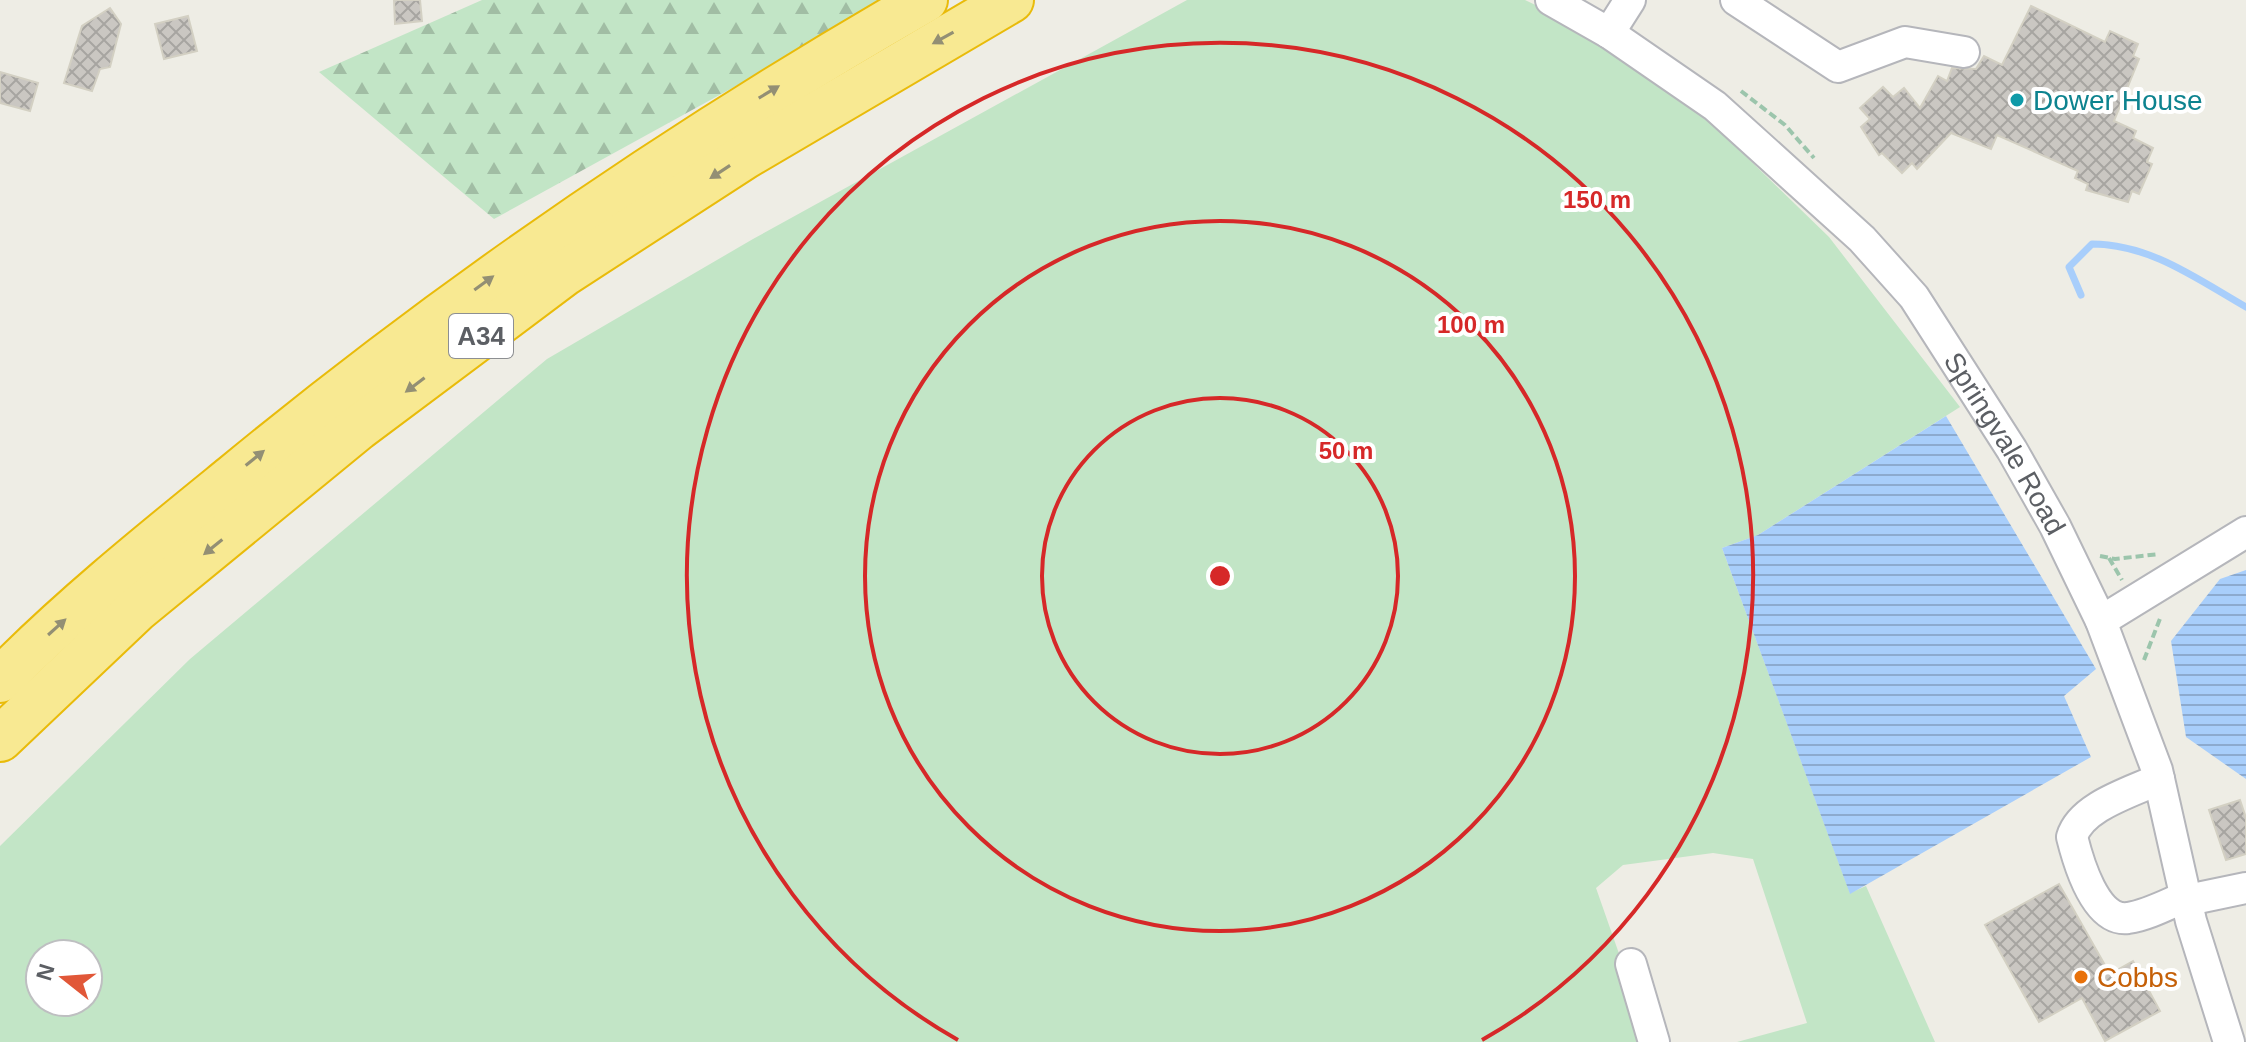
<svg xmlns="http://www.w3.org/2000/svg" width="2246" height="1042" font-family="Helvetica,sans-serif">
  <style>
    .green { fill: #c2e5c6; fill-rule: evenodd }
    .forest { fill: url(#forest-firs) }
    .water { fill: url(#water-rules) }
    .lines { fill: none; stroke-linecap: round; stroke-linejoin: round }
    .stream { stroke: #a8cefb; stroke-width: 7 }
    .building { fill: url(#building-cross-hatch); stroke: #d3d0c3; stroke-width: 2 }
    .minor-casing { stroke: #b5b6bb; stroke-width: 34 }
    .highway-casing { stroke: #e9bb0a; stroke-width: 48 }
    .path { stroke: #9cc5ac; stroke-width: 4; stroke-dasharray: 8 4; stroke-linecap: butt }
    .minor { stroke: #fff; stroke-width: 30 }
    .highway { stroke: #f8e992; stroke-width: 44 }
    .oneway { fill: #938f74 }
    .ring { fill: none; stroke: #d62828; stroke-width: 4 }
    .culture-dot { fill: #0f9aa8; stroke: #fff; stroke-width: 3 }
    .food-dot { fill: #e8710a; stroke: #fff; stroke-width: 3 }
    .labels { text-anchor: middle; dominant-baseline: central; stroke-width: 8; stroke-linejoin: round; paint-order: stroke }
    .shield { fill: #fff; stroke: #8d8f92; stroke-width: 2 }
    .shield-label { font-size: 26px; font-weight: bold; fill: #5c5f64 }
    .culture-label { font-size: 28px; fill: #0d838f; stroke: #fff; text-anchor: start }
    .street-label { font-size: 28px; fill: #5c5f64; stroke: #fff }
    .food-label { font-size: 28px; fill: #c56008; stroke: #fff; text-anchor: start }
    .centre { fill: #d62828; stroke: #fff; stroke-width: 4 }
    .ring-label { font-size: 24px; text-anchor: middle; font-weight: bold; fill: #d62828; stroke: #fff; stroke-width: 8; stroke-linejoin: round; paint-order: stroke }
  </style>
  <defs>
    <pattern id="forest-firs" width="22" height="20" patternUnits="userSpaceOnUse" patternTransform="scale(2)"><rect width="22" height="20" fill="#c2e5c6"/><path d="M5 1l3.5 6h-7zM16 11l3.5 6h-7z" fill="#a1bda4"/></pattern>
    <pattern id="water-rules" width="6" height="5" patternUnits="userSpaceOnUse" patternTransform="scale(2)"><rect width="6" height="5" fill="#a8cefb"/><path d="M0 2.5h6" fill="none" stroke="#8caacf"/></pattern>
    <pattern id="building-cross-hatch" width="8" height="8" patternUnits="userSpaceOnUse" patternTransform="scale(2)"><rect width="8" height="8" fill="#cac7c2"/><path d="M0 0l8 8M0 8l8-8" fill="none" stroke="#a7a5a1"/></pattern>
  </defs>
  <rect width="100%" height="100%" fill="#eeede5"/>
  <path class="green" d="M1187 0H1525L1596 34 1693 105 1829 237 1960 407 1758 535 1722 548 1850 893 1866 886 1935 1042H1737L1807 1023 1753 859 1713 853 1623 865 1596 888 1650 1042H0V846L190 659 547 359 753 239ZM40 954H88V1002H40Z"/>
  <path class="forest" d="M482 0H892L494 219 319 72Z"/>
  <g class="water">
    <path d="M1946 416 2096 669 2064 696 2091 757 1850 894 1722 548 1758 535Z"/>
    <path d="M2246 570V779L2186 737 2171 641 2220 579Z"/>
  </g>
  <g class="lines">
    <path class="stream" d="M2081 295 2069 267 2092 244C2150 244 2197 279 2246 307"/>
  </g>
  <g class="building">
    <path d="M394 0H420L422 21 395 24Z"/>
    <path d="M2031 6 2105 42 2110 31 2138 44 2133 56 2139 59 2114 121 2136 131 2133 138 2153 148 2147 162 2152 164 2139 194 2132 191 2128 202 2086 190 2088 184 2075 178 2078 171 1997 135 1991 149 1951 133 1917 169 1912 163 1902 173 1882 153 1879 155 1861 127 1870 119 1860 108 1883 87 1893 97 1904 88 1920 108 1938 76 1947 81 1952 68 1976 69 1984 56 2002 65Z"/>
    <path d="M110 8 121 24 110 67 100 69 92 91 64 83 82 26Z"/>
    <path d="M188 16 197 51 164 59 155 24Z"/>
    <path d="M0 72 38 83 30 111 0 103Z"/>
    <path d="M2240 800 2246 818V854L2226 860 2209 810Z"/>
    <path d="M2059 884 2110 974 2133 961 2160 1011 2105 1041 2082 998 2039 1022 1985 925Z"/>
  </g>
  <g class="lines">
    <defs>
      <g id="minor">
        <path id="s1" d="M1551 0 1609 33 1715 106 1862 239 1914 297 2012 450 2055 526 2101 621 2157 770 2191 921 2229 1042"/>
        <path d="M1736 0 1838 67 1905 42 1964 52"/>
        <path d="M1609 33 1630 0"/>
        <path d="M2101 621 2246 532"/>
        <path d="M2159 779C2132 792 2081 806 2072 837 2078 861 2095 922 2128 918 2148 915 2168 904 2187 896"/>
        <path d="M2188 900 2246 888"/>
        <path d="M1631 964 1654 1042"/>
      </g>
      <g id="highway">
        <path d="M0 680C72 607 153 542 233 477 450 298 681 140 925 0"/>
        <path d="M0 739 136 610 358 428 565 273 744 157 1011 0"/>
      </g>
    </defs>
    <use href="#minor" class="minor-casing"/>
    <use href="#highway" class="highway-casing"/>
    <g class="path">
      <path d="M1741 91 1785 125 1814 158"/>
      <path d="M2100 556 2115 559 2159 554"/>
      <path d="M2109 558 2122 580"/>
      <path d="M2144 660 2161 616"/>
    </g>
    <use href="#minor" class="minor"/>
    <use href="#highway" class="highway"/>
  </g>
  <defs><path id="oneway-solid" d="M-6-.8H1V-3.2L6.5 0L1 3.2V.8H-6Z" transform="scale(2)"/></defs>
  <g class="oneway">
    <use href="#oneway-solid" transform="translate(943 38) rotate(151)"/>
    <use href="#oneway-solid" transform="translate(769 92) rotate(-31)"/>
    <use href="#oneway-solid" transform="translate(720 172) rotate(147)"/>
    <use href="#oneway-solid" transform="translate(484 283) rotate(-36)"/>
    <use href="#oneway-solid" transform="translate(415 385) rotate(143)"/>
    <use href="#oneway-solid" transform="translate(255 458) rotate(-39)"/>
    <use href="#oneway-solid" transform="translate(213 547) rotate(141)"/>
    <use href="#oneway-solid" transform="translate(57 627) rotate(-42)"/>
  </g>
  <g class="ring">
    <circle cx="1220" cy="576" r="178"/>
    <circle cx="1220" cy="576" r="355"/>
    <path d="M958 1040A533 533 0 1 1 1482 1040"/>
  </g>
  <circle class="culture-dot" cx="2017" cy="100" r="8"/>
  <circle class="food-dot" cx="2081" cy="977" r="8"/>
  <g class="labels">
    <rect class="shield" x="449" y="314" width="64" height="44" rx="6"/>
    <g class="shield-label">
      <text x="481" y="336">A34</text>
    </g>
    <g class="culture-label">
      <text x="2033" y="100">Dower House</text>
    </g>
    <g class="street-label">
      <text stroke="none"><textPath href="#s1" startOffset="644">Springvale Road</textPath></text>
    </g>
    <g class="food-label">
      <text x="2097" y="977">Cobbs</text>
    </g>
  </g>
  <circle cx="1220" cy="576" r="12" class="centre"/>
  <g class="ring-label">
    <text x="1597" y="208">150 m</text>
    <text x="1471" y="333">100 m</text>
    <text x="1346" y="459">50 m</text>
  </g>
  <g transform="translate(64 978) rotate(287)"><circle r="38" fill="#ffffff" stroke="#bebfc1" stroke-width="2"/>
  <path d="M0-6L14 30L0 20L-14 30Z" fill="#e15738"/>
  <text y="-12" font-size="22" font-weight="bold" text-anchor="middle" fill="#5c5f64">N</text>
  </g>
</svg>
